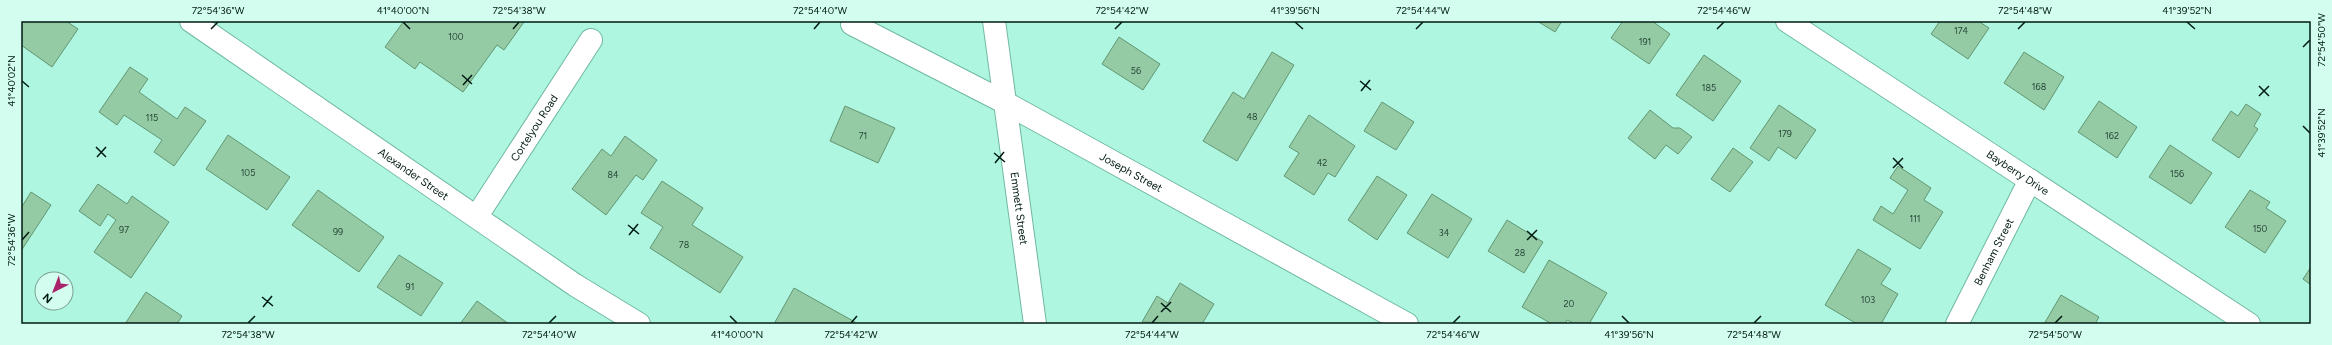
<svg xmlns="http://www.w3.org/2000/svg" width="2332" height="345" font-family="Figtree,sans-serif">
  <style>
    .building { fill: #94caa4; stroke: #629773 }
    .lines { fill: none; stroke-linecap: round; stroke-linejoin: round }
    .minor-casing { stroke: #71b8a3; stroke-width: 24 }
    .minor { stroke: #fff; stroke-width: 22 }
    .ticks { fill: none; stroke: #001a13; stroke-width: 1.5 }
    .labels { text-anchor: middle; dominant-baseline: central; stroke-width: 3; stroke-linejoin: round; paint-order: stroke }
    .number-label { font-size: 9px; fill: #254637 }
    .street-label { font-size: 11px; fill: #001a13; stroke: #d3fdef }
    .neatline { fill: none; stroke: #001a13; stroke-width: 1.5 }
    .ticks-label { font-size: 10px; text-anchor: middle; fill: #001a13 }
  </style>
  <rect width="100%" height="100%" fill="#aef6e0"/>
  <g class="building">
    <path d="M21 21H66L78 29 52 67 21 45Z"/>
    <path d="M404 21H523L524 22 504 50 497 45 463 92 420 62 415 69 385 47Z"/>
    <path d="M1537 21H1562L1555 32Z"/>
    <path d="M1623 21H1652L1670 34 1649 64 1611 38Z"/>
    <path d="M1940 21H1978L1989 28 1968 59 1931 34Z"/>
    <path d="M1119 37 1160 64 1143 90 1102 64Z"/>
    <path d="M1272 52 1294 65 1237 161 1203 141 1233 92 1244 99Z"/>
    <path d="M2024 52 2064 77 2044 110 2004 83Z"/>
    <path d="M1704 55 1741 81 1713 121 1676 95Z"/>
    <path d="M130 67 148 79 139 92 177 119 185 107 206 121 174 166 154 152 162 140 124 115 117 125 99 112Z"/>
    <path d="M2099 101 2137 127 2117 158 2078 132Z"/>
    <path d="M1382 102 1414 122 1396 150 1364 131Z"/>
    <path d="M2246 104 2261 114 2254 126 2258 129 2239 158 2212 140 2231 111 2238 116Z"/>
    <path d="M1779 105 1816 130 1796 159 1778 147 1769 161 1750 148Z"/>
    <path d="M845 106 895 128 878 163 830 141Z"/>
    <path d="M1650 110 1673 128H1680L1692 137 1678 154 1666 145 1655 159 1628 138Z"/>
    <path d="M1309 115 1355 146 1335 177 1328 173 1314 195 1284 176 1299 153 1289 147Z"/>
    <path d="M228 135 290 177 267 210 206 169Z"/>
    <path d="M625 136 657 160 643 180 636 175 606 215 572 189 602 149 611 156Z"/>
    <path d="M2170 145 2212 173 2191 204 2149 177Z"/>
    <path d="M1733 148 1753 162 1730 192 1711 179Z"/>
    <path d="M1898 166 1931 188 1924 200 1943 212 1920 249 1873 220 1881 206 1893 214 1908 190 1890 178Z"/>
    <path d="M1377 176 1407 195 1377 240 1348 220Z"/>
    <path d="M662 181 703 208 692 225 743 257 720 293 650 248 663 227 641 213Z"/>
    <path d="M98 184 127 204 132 196 169 222 131 278 94 252 116 220 108 214 100 226 79 211Z"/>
    <path d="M318 190 384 237 359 272 292 225Z"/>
    <path d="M2250 190 2270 202 2266 208 2286 221 2265 253 2225 227Z"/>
    <path d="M31 192 51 205 21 251V208Z"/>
    <path d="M1432 194 1472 219 1448 258 1407 233Z"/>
    <path d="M1507 220 1543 242 1524 273 1488 251Z"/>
    <path d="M1858 249 1891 269 1881 284 1898 294 1881 324H1857L1825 305Z"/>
    <path d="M399 255 443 283 421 316 377 287Z"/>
    <path d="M1549 260 1607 293 1589 324H1575L1567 320 1565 324H1552L1522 307Z"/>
    <path d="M2311 267V285L2303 279Z"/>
    <path d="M1180 283 1214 304 1202 324 1142 322 1157 296 1168 303Z"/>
    <path d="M794 288 855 322 854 324H774Z"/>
    <path d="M146 292 182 316 177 324H125Z"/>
    <path d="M2061 295 2099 317 2095 324H2044Z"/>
    <path d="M477 301 509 324H460Z"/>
  </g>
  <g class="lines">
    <defs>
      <g id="minor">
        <path id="s1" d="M191 21 575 285 639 324"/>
        <path id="s2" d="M994 21 1035 324"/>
        <path id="s3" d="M1787 21 2249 324"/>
        <path id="s4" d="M852 24 1004 102 1407 324"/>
        <path id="s5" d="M477 216 591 40"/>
        <path id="s6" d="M1957 324 2030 180"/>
      </g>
    </defs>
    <use href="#minor" class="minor-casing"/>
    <use href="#minor" class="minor"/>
  </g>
  <path class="ticks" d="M403 22 410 29M1295 22 1303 29M2187 22 2195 29M211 29 218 22M513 29 519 22M814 29 820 22M1115 29 1122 22M1416 29 1423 22M1717 29 1724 22M2018 29 2025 22M2303 47 2310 40M462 75 472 84M22 81 29 87M1360 81 1371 90M463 85 472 75M2259 86 2269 96M1361 91 1370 80M2259 96 2269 86M2303 126 2310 133M96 147 106 157M994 153 1005 162M97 157 106 147M1893 158 1903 168M995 163 1004 152M1893 168 1903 158M628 225 639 234M1527 231 1537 240M629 235 638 224M22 240 29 232M1527 240 1537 230M262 297 273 306M1161 303 1171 312M263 307 272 296M1161 312 1171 302M730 316 737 323M1622 316 1629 323M248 323 255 316M549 323 556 316M851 323 857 316M1152 323 1158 316M1453 323 1460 316M1754 323 1761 316M2055 323 2062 316"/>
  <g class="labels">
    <g class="number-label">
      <text x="1961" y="30">174</text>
      <text x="456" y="36">100</text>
      <text x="1645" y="41">191</text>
      <text x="1136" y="70">56</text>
      <text x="2039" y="86">168</text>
      <text x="1709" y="87">185</text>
      <text x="1252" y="116">48</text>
      <text x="152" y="117">115</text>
      <text x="1785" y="133">179</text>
      <text x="863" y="135">71</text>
      <text x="2112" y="135">162</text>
      <text x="1322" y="162">42</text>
      <text x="248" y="172">105</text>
      <text x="2177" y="173">156</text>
      <text x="613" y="174">84</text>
      <text x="1915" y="218">111</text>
      <text x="2260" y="228">150</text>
      <text x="124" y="229">97</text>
      <text x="338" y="231">99</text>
      <text x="1444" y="232">34</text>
      <text x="684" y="244">78</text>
      <text x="1520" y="252">28</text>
      <text x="410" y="286">91</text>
      <text x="1868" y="299">103</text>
      <text x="1569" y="303">20</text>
    </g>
    <g class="street-label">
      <text stroke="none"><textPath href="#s5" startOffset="105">Cortelyou Road</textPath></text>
      <text stroke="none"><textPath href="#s4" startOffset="316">Joseph Street</textPath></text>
      <text stroke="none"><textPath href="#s3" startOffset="276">Bayberry Drive</textPath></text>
      <text stroke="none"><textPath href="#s1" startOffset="270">Alexander Street</textPath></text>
      <text stroke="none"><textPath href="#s2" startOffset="189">Emmett Street</textPath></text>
      <text stroke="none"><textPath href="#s6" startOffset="81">Benham Street</textPath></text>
    </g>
  </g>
  <rect width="2332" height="345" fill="none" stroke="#d3fdef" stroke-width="44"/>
  <g transform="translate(54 291) rotate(222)"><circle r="19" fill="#d3fdef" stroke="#7fa297"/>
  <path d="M0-3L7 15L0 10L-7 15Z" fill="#a9226a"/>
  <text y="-6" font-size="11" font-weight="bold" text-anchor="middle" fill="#001a13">N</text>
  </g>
  <rect x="22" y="22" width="2288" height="301" class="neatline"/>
  <g class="ticks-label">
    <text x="218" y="14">72°54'36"W</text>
    <text x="403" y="14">41°40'00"N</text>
    <text x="519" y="14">72°54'38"W</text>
    <text x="820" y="14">72°54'40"W</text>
    <text x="1122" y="14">72°54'42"W</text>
    <text x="1295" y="14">41°39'56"N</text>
    <text x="1423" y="14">72°54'44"W</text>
    <text x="1724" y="14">72°54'46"W</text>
    <text x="2025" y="14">72°54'48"W</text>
    <text x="2187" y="14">41°39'52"N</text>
    <text transform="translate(2321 40) rotate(-90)" y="4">72°54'50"W</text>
    <text transform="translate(11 81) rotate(-90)" y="4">41°40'02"N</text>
    <text transform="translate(2321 133) rotate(-90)" y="4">41°39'52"N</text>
    <text transform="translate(11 240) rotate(-90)" y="4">72°54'36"W</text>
    <text x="248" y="338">72°54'38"W</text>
    <text x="549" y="338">72°54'40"W</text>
    <text x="737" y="338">41°40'00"N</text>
    <text x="851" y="338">72°54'42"W</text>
    <text x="1152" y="338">72°54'44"W</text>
    <text x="1453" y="338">72°54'46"W</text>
    <text x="1629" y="338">41°39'56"N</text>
    <text x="1754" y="338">72°54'48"W</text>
    <text x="2055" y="338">72°54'50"W</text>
  </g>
</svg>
